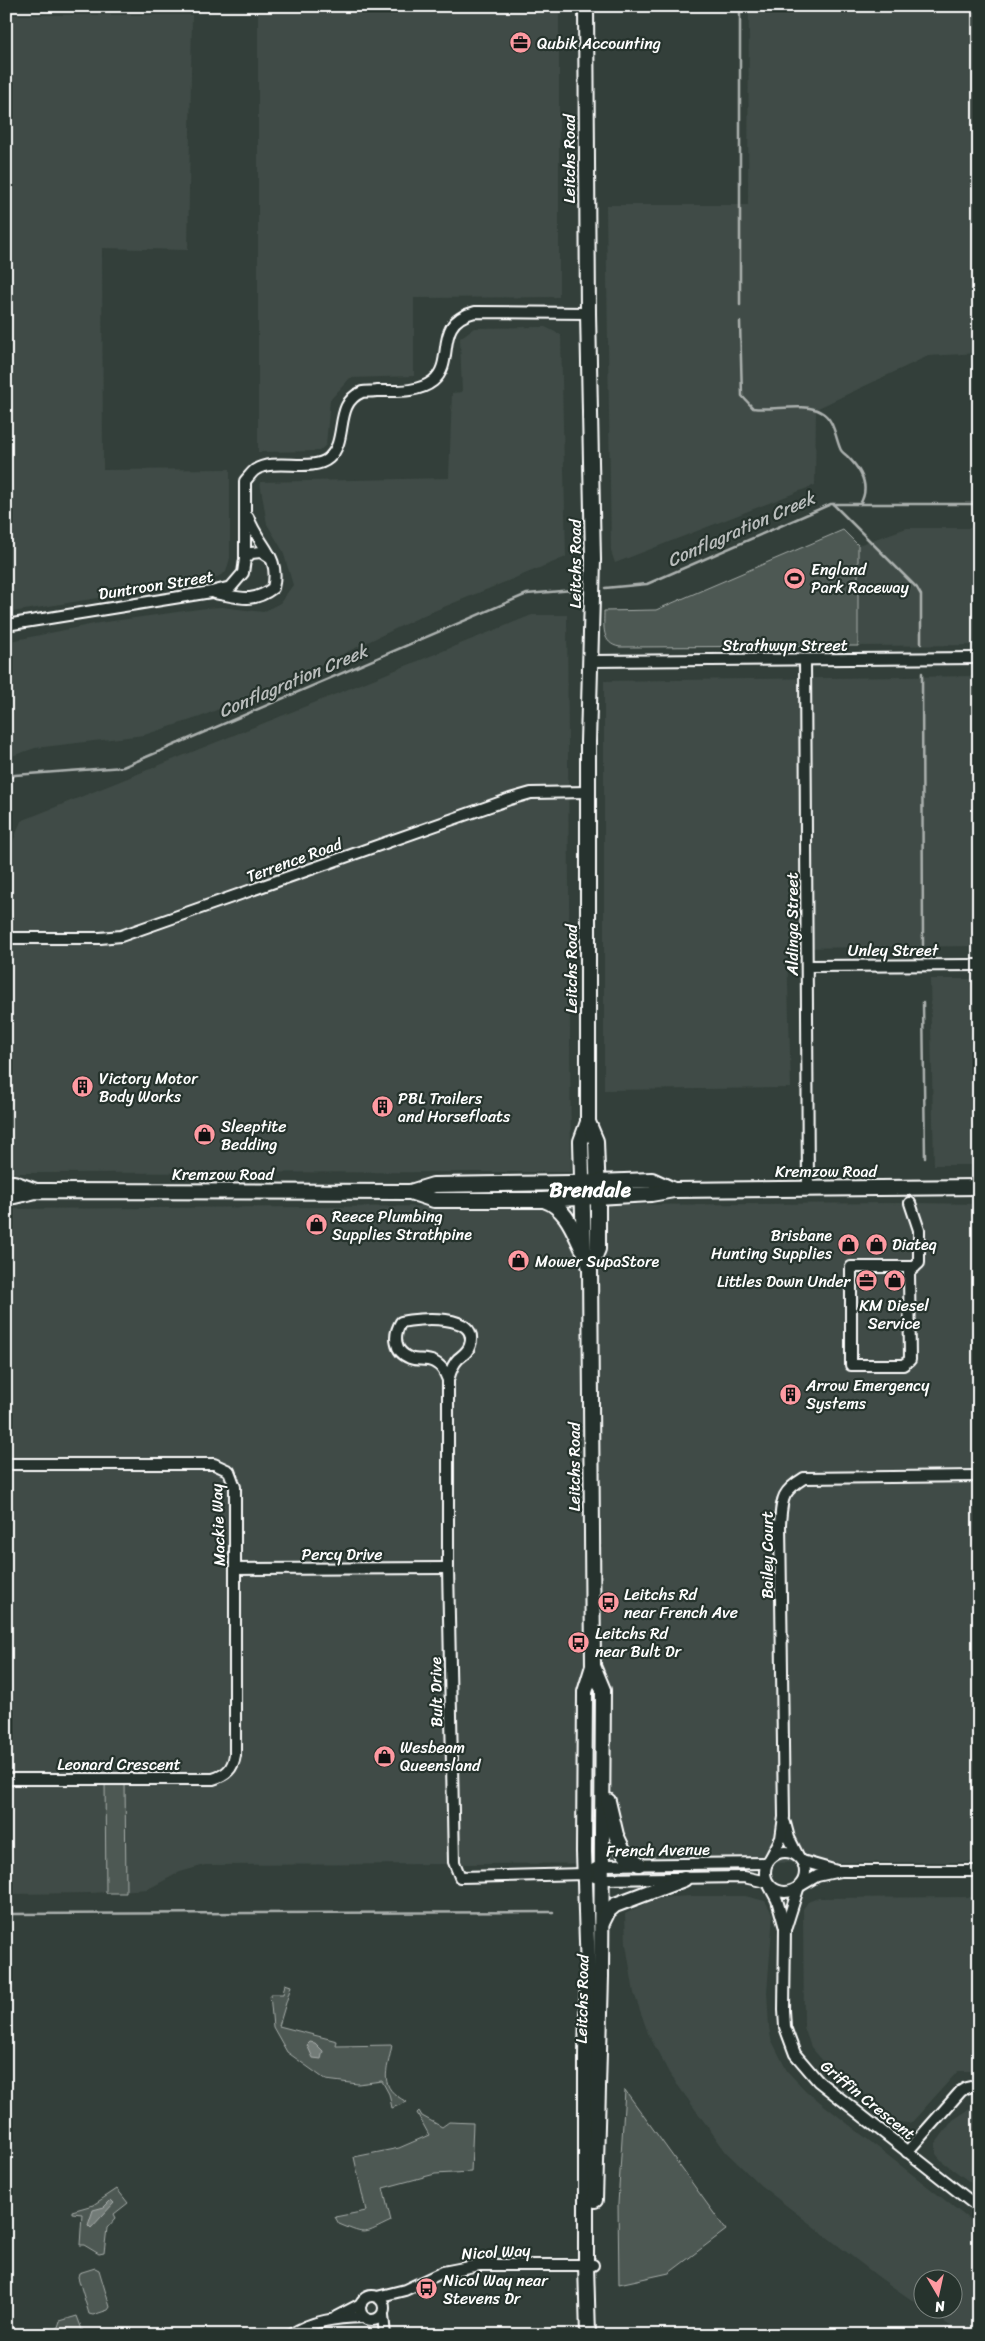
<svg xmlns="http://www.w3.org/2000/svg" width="985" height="2341" font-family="Sriracha,sans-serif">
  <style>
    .built { fill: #404c47 }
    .green { fill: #4d5853; stroke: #a6aca9 }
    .water { fill: #737b78; stroke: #abb0ae }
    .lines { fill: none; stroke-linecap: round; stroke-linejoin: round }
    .stream { stroke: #abb0ae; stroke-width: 2.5 }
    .street-casing { stroke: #fff; stroke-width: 14 }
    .secondary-casing { stroke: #fff; stroke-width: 18 }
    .street { stroke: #26332d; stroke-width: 10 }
    .secondary { stroke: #26332d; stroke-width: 14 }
    .labels { text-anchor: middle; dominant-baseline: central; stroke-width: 4.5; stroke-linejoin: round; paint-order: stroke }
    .poi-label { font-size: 16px; fill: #fff; stroke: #26332d; text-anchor: start }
    .street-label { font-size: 16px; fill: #fff; stroke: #26332d }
    .water-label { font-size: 18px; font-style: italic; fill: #b9bdbc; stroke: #26332d }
    .district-label { font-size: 21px; font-weight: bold; fill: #fff; stroke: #26332d }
  </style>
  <rect width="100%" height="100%" fill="#333f3a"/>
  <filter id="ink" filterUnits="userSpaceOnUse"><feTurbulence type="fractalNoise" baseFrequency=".02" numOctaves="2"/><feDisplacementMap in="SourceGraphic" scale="10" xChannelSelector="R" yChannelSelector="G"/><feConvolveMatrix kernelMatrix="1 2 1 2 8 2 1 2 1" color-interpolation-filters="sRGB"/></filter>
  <g filter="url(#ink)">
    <g class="built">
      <path d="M258 6H559V297L414 298V376L350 378 330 400 326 445 319 451 258 452Z"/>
      <path d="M749 6H979V353L928 356 816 409 815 485 615 563 611 551 606 205H748Z"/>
      <path d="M6 15H192L188 250 102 248 103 470 230 469V558L226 572 214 579 6 613Z"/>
      <path d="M545 327 561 335 566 557 424 615 299 675 200 717 144 735 35 748 6 758V642L99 623 206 608 222 607 263 612 280 603 293 585 283 551 267 524 260 482 449 478 452 393 462 392 460 338 474 328Z"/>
      <path d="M907 528H979V645L858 646V545Z"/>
      <path d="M532 615H567L571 1172 6 1173V860L21 821Z"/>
      <path d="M979 676V946L787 948 791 1088 604 1090V681Z"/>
      <path d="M930 979H979V1165H934Z"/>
      <path d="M910 1203 979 1204V1862L205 1865 180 1872 148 1889 91 1893 6 1894V1209Z"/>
      <path d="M692 1896H745L765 1901 773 1915 767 1992 769 2027 771 2039 787 2071 806 2091 979 2227V2335H959L955 2329 925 2309 952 2308V2278H922V2307L880 2278 760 2185 726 2152 669 2073 648 2033 634 1993 626 1944 625 1914 657 1898Z"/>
      <path d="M979 1897V2071H958L913 2121 909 2123 898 2122 823 2061 811 2047 804 2027 803 1909 808 1902 818 1898Z"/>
      <path d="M979 2103V2189L942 2161 936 2154V2143L953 2120Z"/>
    </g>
    <g class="green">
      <path d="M843 530 858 545V646L620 647C601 644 604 626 604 611L656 610Z"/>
      <path d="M105 1779H125L126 1893H106Z"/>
      <path d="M285 1984 291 1986 279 2026 337 2041 336 2046 392 2045C387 2073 377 2087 407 2102L392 2108 389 2094 382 2081 358 2084 326 2080 287 2052 273 2027 270 1994H283Z"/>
      <path d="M625 2090 726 2230 669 2273 619 2284 618 2204Z"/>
      <path d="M419 2111 422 2116 442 2127 449 2122 473 2123 471 2172 435 2174 383 2188 391 2221C363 2234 368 2236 339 2224L335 2217 366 2211 354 2157 399 2148 429 2135 417 2113Z"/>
      <path d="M117 2189 128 2203 114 2214 116 2218 107 2228 104 2253 99 2254 84 2245H80L82 2214 72 2213V2211L93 2205Z"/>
      <path d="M95 2268 99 2270 110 2307 108 2310 93 2315 89 2314 78 2277 79 2273Z"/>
      <path d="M77 2316 84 2335H54L52 2330 58 2327 60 2321Z"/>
    </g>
    <g class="water">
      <path d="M310 2042 315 2043 323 2051 321 2059 313 2058 307 2045Z"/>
      <path d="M111 2200 114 2203 91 2228 88 2225 93 2210 104 2207Z"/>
    </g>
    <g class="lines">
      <g class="stream">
        <path d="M740 6V305"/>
        <path d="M740 322 742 396 753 408C772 411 805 402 821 412 834 419 835 436 840 448 841 452 845 454 848 457 861 470 871 486 860 504"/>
        <path d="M833 504 917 588 921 595V644"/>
        <path d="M605 588 647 584 831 504H979"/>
        <path d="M922 673 923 945"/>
        <path d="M6 779 15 775 123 767 527 594 584 589"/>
        <path d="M923 1002 925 1158"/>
        <path d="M6 1914 553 1912"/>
      </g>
      <defs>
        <g id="street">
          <path d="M245 559 251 553 261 552 270 558"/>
          <path d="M215 593C239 597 252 604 273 588 281 555 258 546 248 517"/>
          <path d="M6 625 211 592 231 587 243 573 245 559V481C248 478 251 473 255 470 275 457 312 473 329 458 349 440 333 404 362 392 366 391 373 392 377 391 395 391 418 393 433 381 457 361 431 323 475 312L588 313"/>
          <path d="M805 660 808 1189"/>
          <path d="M591 661 979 658"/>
          <path d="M6 938H100L121 936 510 799 531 793 588 792"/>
          <path d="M807 966 979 965"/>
          <path d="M910 1203 919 1230V1263L909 1272 910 1360 903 1365H851V1267H915"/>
          <path d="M448 1380C445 1372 442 1366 434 1362 426 1358 417 1361 410 1358 394 1352 393 1335 401 1322 418 1318 480 1313 470 1345 468 1352 464 1354 458 1359 452 1365 450 1373 448 1380V1568L454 1862 460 1877 585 1874 601 1879 744 1877 766 1882"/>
          <path d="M6 1464H214L229 1471 235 1487V1755C233 1769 226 1775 213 1779H6"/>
          <path d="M235 1569 448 1568"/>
          <path d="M785 1823 789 1838 798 1856"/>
          <circle cx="785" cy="1872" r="20"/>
          <path d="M771 1857 781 1838 784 1817 780 1524C782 1499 781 1492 804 1478L979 1476"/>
          <path d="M802 1861 837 1871"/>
          <path d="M585 1874 602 1865 767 1863"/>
          <path d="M800 1886 817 1876 840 1871H979"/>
          <path d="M770 1887 777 1900 785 1928 784 2010 785 2027 795 2054 818 2081 979 2208"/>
          <path d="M786 1927 798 1889"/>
          <path d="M907 2152 961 2091 966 2088 979 2085"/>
          <circle cx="372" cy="2308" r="12"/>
          <path d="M377 2297 405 2290 443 2272 479 2265H593"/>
          <path d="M383 2315 385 2335"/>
          <path d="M336 2317 361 2304"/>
          <path d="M290 2335C313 2320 337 2318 363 2317"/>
        </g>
        <g id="secondary">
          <path d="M586 6 588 313 593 560 588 742V1122L581 1141 584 1250 590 1268 593 1666 585 1692 584 1852 588 1972 586 2054V2265L588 2335"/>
          <path d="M588 1122 596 1141 598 1197V1249L590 1268"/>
          <path d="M6 1183H14L36 1191"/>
          <path d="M410 1192 433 1185 569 1183 652 1180 674 1190"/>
          <path d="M6 1198 36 1191 410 1192 434 1200H542L651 1194 674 1190 979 1187"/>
          <path d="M544 1200C565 1207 573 1229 582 1248"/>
          <path d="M593 1666 603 1690 601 1976 595 2200"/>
          <path d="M608 1801 616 1835 625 1854 639 1864"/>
          <path d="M602 1923 608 1911 615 1905 684 1879"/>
        </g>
      </defs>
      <use href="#street" class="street-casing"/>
      <use href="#secondary" class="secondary-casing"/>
      <use href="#street" class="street"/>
      <use href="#secondary" class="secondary"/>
    </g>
  </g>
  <defs>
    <symbol id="office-disc" viewBox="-11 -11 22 22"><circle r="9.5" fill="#ff9aa2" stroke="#26332d"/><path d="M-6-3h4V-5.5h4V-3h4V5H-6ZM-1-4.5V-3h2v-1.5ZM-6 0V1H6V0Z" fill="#111"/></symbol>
    <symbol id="stadium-disc" viewBox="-11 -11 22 22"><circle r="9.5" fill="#ff9aa2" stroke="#26332d"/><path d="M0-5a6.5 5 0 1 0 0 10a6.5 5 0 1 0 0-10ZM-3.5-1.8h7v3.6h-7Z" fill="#111"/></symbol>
    <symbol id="building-disc" viewBox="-11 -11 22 22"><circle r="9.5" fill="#ff9aa2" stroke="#26332d"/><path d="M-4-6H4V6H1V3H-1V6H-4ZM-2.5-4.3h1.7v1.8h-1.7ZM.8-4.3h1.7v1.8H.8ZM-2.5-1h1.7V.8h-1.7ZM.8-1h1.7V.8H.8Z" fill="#111"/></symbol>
    <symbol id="shop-disc" viewBox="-11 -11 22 22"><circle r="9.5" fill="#ff9aa2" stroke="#26332d"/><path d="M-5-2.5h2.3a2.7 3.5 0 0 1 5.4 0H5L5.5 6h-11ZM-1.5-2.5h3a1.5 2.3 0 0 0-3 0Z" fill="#111"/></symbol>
    <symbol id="bus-disc" viewBox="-11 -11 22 22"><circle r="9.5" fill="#ff9aa2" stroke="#26332d"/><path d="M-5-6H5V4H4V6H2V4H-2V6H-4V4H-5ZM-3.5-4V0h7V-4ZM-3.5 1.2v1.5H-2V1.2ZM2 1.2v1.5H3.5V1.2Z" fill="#111"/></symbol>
  </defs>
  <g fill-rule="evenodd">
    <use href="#office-disc" x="508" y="30" width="25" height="25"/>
    <use href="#stadium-disc" x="782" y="566" width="25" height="25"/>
    <use href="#building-disc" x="70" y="1074" width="25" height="25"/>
    <use href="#building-disc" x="370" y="1094" width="25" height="25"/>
    <use href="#shop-disc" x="192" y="1122" width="25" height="25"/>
    <use href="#shop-disc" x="304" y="1212" width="25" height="25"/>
    <use href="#shop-disc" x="836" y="1232" width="25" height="25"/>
    <use href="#shop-disc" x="864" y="1232" width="25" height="25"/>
    <use href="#shop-disc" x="506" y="1248" width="25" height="25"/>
    <use href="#office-disc" x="854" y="1268" width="25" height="25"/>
    <use href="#shop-disc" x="882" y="1268" width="25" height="25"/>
    <use href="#building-disc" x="778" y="1382" width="25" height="25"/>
    <use href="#bus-disc" x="596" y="1590" width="25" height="25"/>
    <use href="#bus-disc" x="566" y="1630" width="25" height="25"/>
    <use href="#shop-disc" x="372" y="1744" width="25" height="25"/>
    <use href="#bus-disc" x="414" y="2276" width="25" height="25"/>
  </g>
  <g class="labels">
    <g class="poi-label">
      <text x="537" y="43">Qubik Accounting</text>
      <text x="811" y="569">England<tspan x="811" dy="18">Park Raceway</tspan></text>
      <text x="99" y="1078">Victory Motor<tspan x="99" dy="18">Body Works</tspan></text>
      <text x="398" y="1098">PBL Trailers<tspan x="398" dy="18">and Horsefloats</tspan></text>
      <text x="221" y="1126">Sleeptite<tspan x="221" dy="18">Bedding</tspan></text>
      <text x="332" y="1216">Reece Plumbing<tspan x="332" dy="18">Supplies Strathpine</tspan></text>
      <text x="832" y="1235" text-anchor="end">Brisbane<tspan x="832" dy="18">Hunting Supplies</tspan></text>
      <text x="892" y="1244">Diateq</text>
      <text x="535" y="1261">Mower SupaStore</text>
      <text x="850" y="1281" text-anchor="end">Littles Down Under</text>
      <text x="894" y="1305" text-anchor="middle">KM Diesel<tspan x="894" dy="18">Service</tspan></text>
      <text x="806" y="1385">Arrow Emergency<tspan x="806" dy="18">Systems</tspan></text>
      <text x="624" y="1594">Leitchs Rd<tspan x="624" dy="18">near French Ave</tspan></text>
      <text x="595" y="1633">Leitchs Rd<tspan x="595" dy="18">near Bult Dr</tspan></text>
      <text x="400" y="1747">Wesbeam<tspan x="400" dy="18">Queensland</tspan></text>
      <text x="443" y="2280">Nicol Way near<tspan x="443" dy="18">Stevens Dr</tspan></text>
    </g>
    <g class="street-label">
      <text transform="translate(569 159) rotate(-90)">Leitchs Road</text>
      <text transform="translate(575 564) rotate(-90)">Leitchs Road</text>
      <text transform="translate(156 585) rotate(-9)">Duntroon Street</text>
      <text x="785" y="645">Strathwyn Street</text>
      <text transform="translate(294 860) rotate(-20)">Terrence Road</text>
      <text transform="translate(792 924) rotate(-90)">Aldinga Street</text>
      <text x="893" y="950">Unley Street</text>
      <text transform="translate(571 969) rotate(-90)">Leitchs Road</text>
      <text x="826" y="1171">Kremzow Road</text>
      <text x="223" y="1174">Kremzow Road</text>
      <text transform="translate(574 1467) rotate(-90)">Leitchs Road</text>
      <text transform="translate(218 1525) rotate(-92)">Mackie Way</text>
      <text x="342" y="1554">Percy Drive</text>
      <text transform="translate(767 1555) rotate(-90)">Bailey Court</text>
      <text transform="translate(436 1692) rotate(-91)">Bult Drive</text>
      <text x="119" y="1764">Leonard Crescent</text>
      <text transform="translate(658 1850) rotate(-1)">French Avenue</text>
      <text transform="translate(582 1999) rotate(-89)">Leitchs Road</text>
      <text transform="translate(868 2100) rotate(39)">Griffin Crescent</text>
      <text transform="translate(496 2252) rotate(-3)">Nicol Way</text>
    </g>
    <g class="water-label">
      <text transform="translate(741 529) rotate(-24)">Conflagration Creek</text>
      <text transform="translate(293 681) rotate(-23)">Conflagration Creek</text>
    </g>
    <g class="district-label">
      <text x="590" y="1190">Brendale</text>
    </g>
  </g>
  <rect width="985" height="2341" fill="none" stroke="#26332d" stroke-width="25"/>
  <rect x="12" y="12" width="960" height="2316" fill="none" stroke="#fff" stroke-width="2" filter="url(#ink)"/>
  <g transform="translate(938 2294) rotate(171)"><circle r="24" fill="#26332d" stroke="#7d8581"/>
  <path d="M0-4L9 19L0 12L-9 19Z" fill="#ff9aa2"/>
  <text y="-8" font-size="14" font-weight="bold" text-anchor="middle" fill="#ffffff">N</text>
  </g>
</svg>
